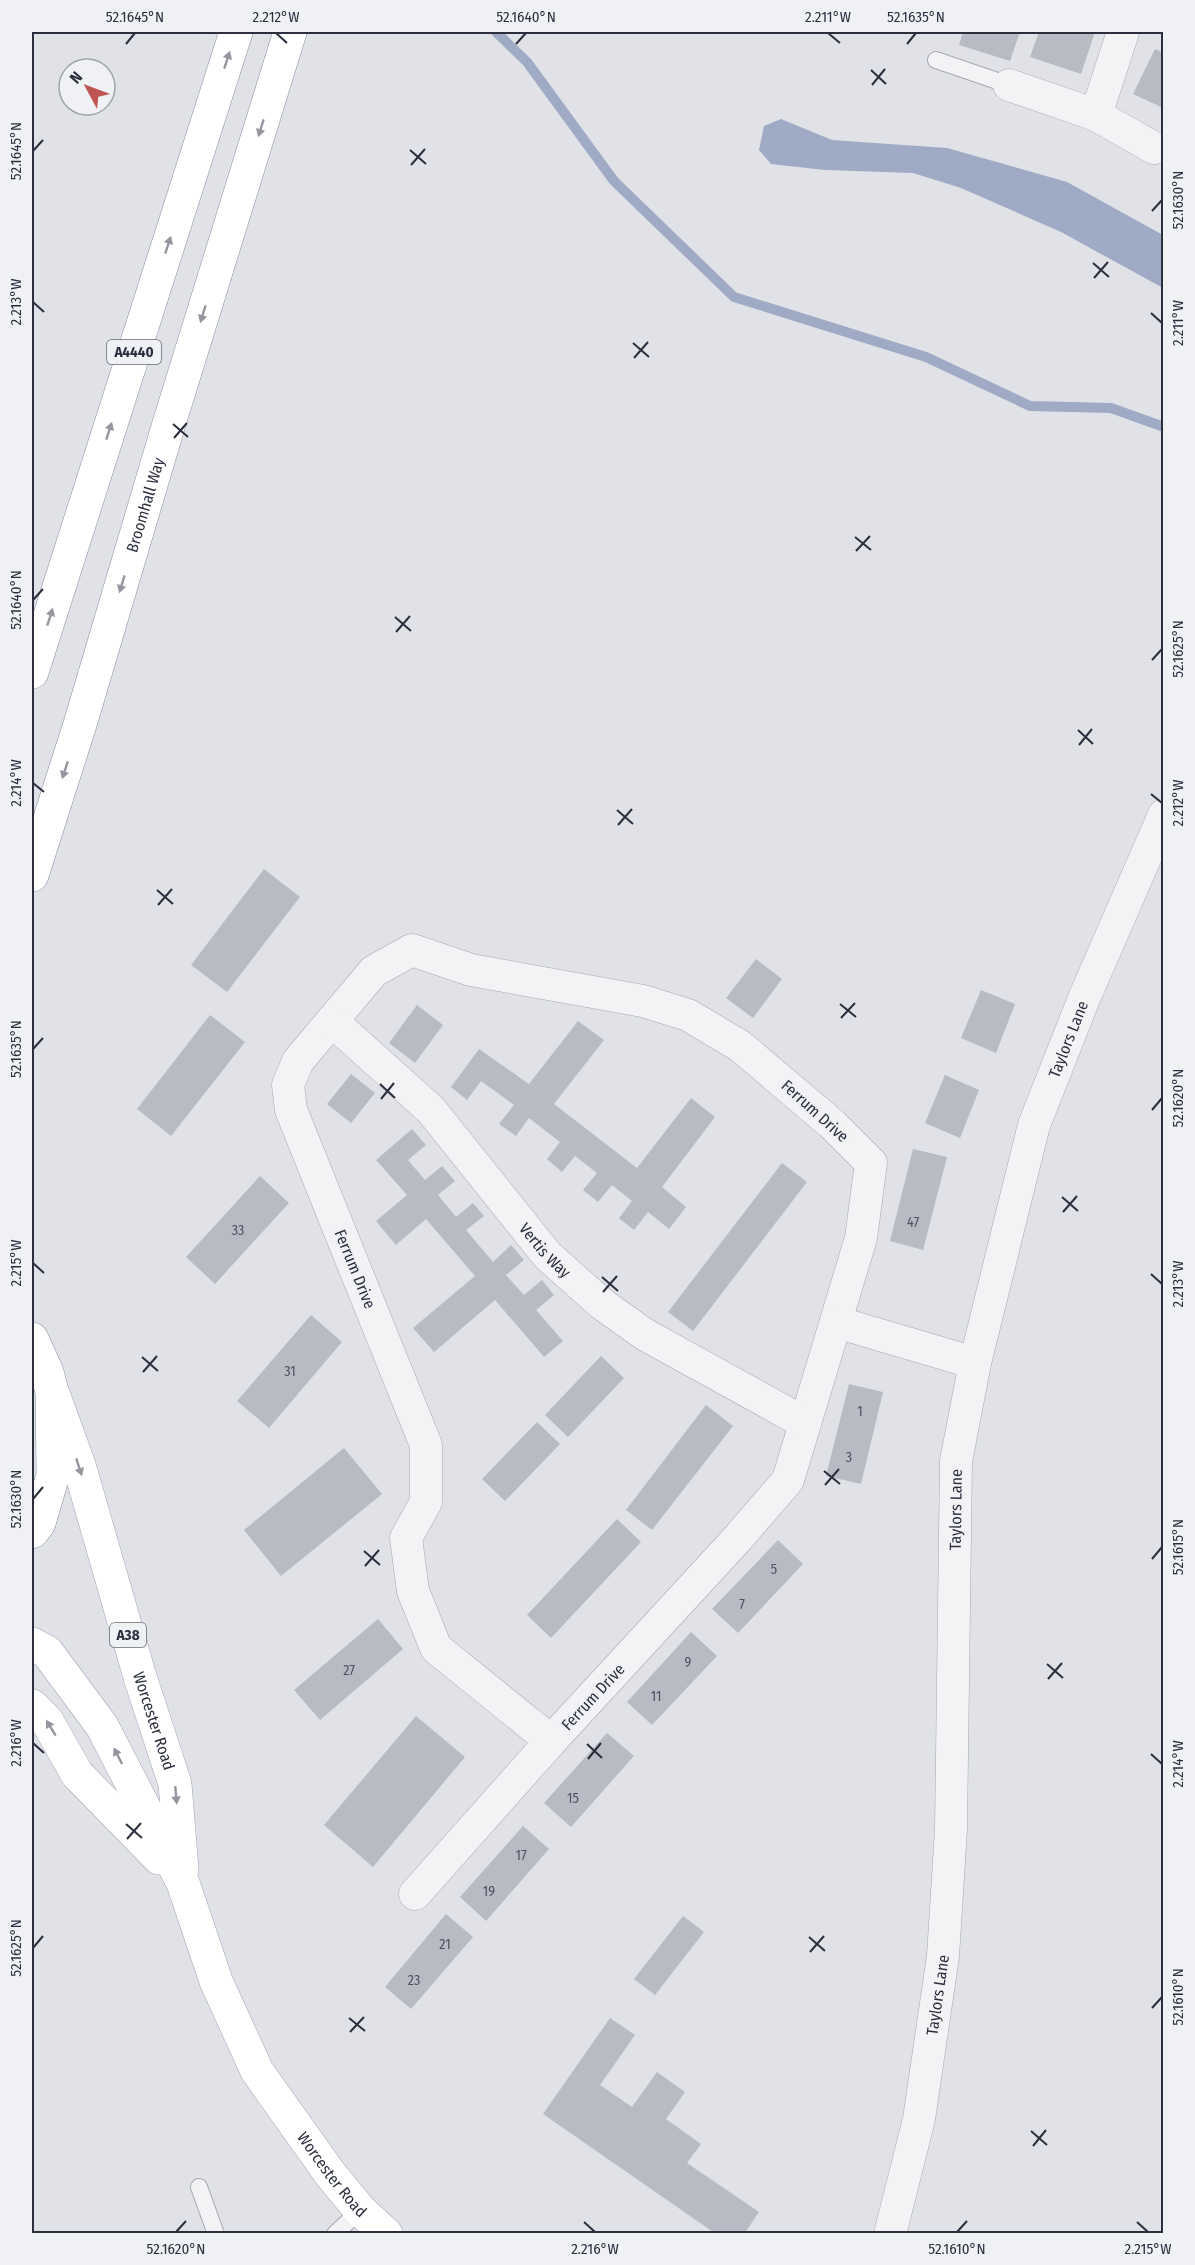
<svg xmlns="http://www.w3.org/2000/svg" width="1195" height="2265" font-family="'Fira Sans Condensed',sans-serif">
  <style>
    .water { fill: #9fabc4 }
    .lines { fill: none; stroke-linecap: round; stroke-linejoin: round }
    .stream { stroke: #9fabc4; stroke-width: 10 }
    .building { fill: #b8bbc4 }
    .service-casing { stroke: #a6a8b1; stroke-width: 18 }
    .minor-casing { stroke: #a6a8b1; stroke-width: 33 }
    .primary-casing { stroke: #a1a5b2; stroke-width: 34 }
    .trunk-casing { stroke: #898e9d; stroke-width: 34 }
    .service { stroke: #f3f3f6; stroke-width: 16 }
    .minor { stroke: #f3f3f6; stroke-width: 32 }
    .primary { stroke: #fff; stroke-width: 33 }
    .trunk { stroke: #fff; stroke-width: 33 }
    .oneway { fill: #95969e }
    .ticks { fill: none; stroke: #2b2e3d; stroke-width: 2 }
    .labels { text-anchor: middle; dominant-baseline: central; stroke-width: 4.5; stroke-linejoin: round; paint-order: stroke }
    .number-label { font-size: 14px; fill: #4e515f }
    .shield { fill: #f0f1f5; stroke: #666874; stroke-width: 1.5 }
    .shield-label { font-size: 15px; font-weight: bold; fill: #2b2e3d }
    .street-label { font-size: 16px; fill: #2b2e3d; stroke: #f0f1f5 }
    .neatline { fill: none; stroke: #2b2e3d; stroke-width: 2 }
    .ticks-label { font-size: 15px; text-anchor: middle; fill: #2b2e3d }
  </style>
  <rect width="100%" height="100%" fill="#e0e2e8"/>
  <path class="water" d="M781 119 832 140 947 148 1067 182 1163 235V288L1061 232 961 188 913 173 825 170 771 164 759 150 764 126Z"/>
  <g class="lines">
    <path class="stream" d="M496 32 527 62 614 181 734 297 926 357 1030 406 1111 408 1164 427"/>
  </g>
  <g class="building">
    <path d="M963 32H1020L1010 61 959 45Z"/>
    <path d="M1039 32H1095L1081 74 1030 57Z"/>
    <path d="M1155 49 1164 53V103L1161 107 1133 94Z"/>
    <path d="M264 869 300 897 227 992 191 965Z"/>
    <path d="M756 959 782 979 753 1018 726 998Z"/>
    <path d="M981 990 1015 1004 996 1053 961 1038Z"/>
    <path d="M417 1005 443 1025 415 1063 389 1043Z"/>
    <path d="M210 1015 245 1042 171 1136 137 1109Z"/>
    <path d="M578 1021 604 1040 554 1104 637 1168 691 1098 715 1117 662 1187 686 1207 669 1229 648 1212 634 1230 619 1218 632 1201 612 1185 598 1202 583 1190 597 1173 575 1156 562 1172 547 1159 560 1142 529 1118 516 1136 499 1124 514 1105 481 1081 467 1100 451 1087 479 1049 529 1084Z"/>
    <path d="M351 1074 375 1093 351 1123 327 1104Z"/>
    <path d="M945 1075 979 1090 960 1138 925 1123Z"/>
    <path d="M412 1129 426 1145 408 1160 425 1180 442 1166 455 1181 438 1195 456 1217 473 1203 484 1216 466 1230 493 1262 511 1245 524 1260 506 1275 524 1295 542 1280 554 1295 536 1310 563 1341 544 1357 495 1300 434 1352 413 1328 475 1276 426 1219 396 1245 376 1221 407 1195 376 1160Z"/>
    <path d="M913 1149 947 1157 923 1250 890 1241Z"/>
    <path d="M782 1163 807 1182 693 1331 668 1312Z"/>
    <path d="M260 1176 289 1203 215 1284 186 1257Z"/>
    <path d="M311 1315 342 1342 269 1428 237 1401Z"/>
    <path d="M601 1356 624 1378 568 1437 545 1415Z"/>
    <path d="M849 1384 883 1392 861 1484 826 1476Z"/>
    <path d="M706 1405 733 1426 652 1530 626 1510Z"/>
    <path d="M537 1422 560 1444 505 1501 482 1479Z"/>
    <path d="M344 1448 382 1494 281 1576 244 1530Z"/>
    <path d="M617 1519 641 1542 551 1638 527 1615Z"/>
    <path d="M778 1540 803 1564 738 1633 712 1609Z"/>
    <path d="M378 1619 403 1649 320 1720 294 1690Z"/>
    <path d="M691 1632 717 1656 652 1725 627 1702Z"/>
    <path d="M416 1716 465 1757 373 1867 324 1825Z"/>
    <path d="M607 1733 634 1756 571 1827 544 1803Z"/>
    <path d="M523 1826 549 1849 486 1921 460 1897Z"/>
    <path d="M446 1914 473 1937 411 2009 385 1987Z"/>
    <path d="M683 1916 704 1932 655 1995 634 1979Z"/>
    <path d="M610 2018 635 2035 600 2085 632 2107 657 2072 685 2092 666 2119 701 2144 687 2163 759 2212 744 2234H716L543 2114Z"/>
  </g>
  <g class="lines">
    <defs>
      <g id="service">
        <path d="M936 60 1009 85"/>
        <path d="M199 2187 216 2234"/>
        <path d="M335 2234 360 2210"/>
      </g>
      <g id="minor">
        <path d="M1009 85 1096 115 1154 148"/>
        <path d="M1096 115 1123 32"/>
        <path d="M412 950 471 970 643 1001 688 1015 740 1046 832 1124 871 1163 861 1238 788 1480 738 1538 551 1741 436 1648 413 1591 406 1538 426 1502V1445L291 1110 288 1085 298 1061 374 971Z"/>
        <path id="s1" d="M332 1021 431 1110 548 1256 602 1304 644 1334 805 1423"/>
        <path d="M836 1322 975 1363"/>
        <path d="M415 1894 551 1741"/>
        <path id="s2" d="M890 2234 919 2119 943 1956 951 1829 956 1461 975 1363 1034 1125 1085 996 1164 815"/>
      </g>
      <g id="primary">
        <path id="s3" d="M54 1396 79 1465 140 1677 175 1784 182 1869"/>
        <path id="s4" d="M32 1644 47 1652 102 1726 183 1883 216 1981 257 2071 331 2175 360 2210 386 2234"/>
        <path d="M32 1706 47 1721 77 1774 159 1858"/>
      </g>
      <g id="trunk">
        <path d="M32 672 236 32"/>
        <path id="s5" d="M32 875 81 721 168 427 290 32"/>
        <path d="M32 1339 47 1372 52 1392 53 1475 39 1523 32 1532"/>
      </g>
    </defs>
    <use href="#service" class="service-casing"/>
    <use href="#minor" class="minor-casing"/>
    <use href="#primary" class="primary-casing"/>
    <use href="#trunk" class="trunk-casing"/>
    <use href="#service" class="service"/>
    <use href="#minor" class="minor"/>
    <use href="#primary" class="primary"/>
    <use href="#trunk" class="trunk"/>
  </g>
  <defs><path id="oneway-solid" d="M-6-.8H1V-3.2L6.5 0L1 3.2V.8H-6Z" transform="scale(1.5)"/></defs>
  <g class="oneway">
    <use href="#oneway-solid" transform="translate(227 60) rotate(-72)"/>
    <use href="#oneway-solid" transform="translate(261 128) rotate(107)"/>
    <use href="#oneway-solid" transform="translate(168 245) rotate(-72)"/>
    <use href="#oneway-solid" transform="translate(203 314) rotate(107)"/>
    <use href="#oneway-solid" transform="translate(109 431) rotate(-72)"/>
    <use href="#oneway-solid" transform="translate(122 584) rotate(107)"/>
    <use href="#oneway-solid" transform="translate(50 617) rotate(-72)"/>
    <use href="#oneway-solid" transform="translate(65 770) rotate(108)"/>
    <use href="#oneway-solid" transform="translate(79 1467) rotate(72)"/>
    <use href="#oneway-solid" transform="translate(51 1728) rotate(-121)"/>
    <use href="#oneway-solid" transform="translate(118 1756) rotate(-117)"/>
    <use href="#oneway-solid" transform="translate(176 1795) rotate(85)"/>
  </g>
  <path class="ticks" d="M276 33 287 43M828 33 840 43M126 44 135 33M516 44 526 33M907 44 916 33M871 70 886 84M872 85 885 69M410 150 426 164M33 151 43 140M411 165 425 149M1152 211 1162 200M1093 263 1109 277M1094 278 1108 262M33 302 44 312M1151 313 1162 323M633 343 649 357M634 358 648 342M173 424 188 437M174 438 187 423M855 537 871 550M856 551 870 536M33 600 43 589M395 617 411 631M396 632 410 616M1152 660 1162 649M1078 730 1093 744M1079 745 1092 729M33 783 44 792M1151 794 1162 803M617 810 633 824M618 825 632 809M157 890 173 904M158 905 172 889M840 1004 856 1017M841 1018 855 1003M33 1049 43 1038M380 1084 395 1098M381 1099 394 1083M1152 1110 1162 1098M1062 1197 1078 1211M1063 1212 1077 1196M33 1263 44 1273M1151 1274 1162 1284M602 1277 618 1291M603 1292 617 1276M142 1357 158 1371M143 1372 157 1356M824 1471 840 1484M825 1485 839 1469M33 1499 43 1487M364 1551 380 1565M1152 1559 1162 1547M365 1566 379 1550M1047 1664 1063 1678M1048 1679 1062 1663M33 1743 44 1753M587 1744 602 1758M1151 1754 1162 1764M588 1759 601 1743M126 1824 142 1838M127 1839 141 1823M809 1937 825 1951M33 1948 43 1936M810 1952 824 1936M1152 2008 1162 1997M349 2018 365 2031M350 2032 364 2017M1031 2131 1047 2145M1033 2146 1046 2130M584 2222 595 2232M1137 2222 1148 2232M176 2232 186 2221M957 2232 967 2221"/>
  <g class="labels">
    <g class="number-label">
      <text x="913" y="1222">47</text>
      <text x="238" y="1230">33</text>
      <text x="290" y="1371">31</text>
      <text x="860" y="1411">1</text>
      <text x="849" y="1457">3</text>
      <text x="774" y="1569">5</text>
      <text x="742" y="1604">7</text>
      <text x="688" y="1662">9</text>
      <text x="349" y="1670">27</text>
      <text x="656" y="1696">11</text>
      <text x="573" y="1798">15</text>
      <text x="521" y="1855">17</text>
      <text x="489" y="1891">19</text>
      <text x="445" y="1944">21</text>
      <text x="414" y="1980">23</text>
    </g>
    <g class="shield">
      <rect x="107" y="340" width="54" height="24" rx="4.5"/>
      <rect x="110" y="1623" width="36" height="24" rx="4.5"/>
    </g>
    <g class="shield-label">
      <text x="134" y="352">A4440</text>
      <text x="128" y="1635">A38</text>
    </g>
    <g class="street-label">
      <text stroke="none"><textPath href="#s5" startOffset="387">Broomhall Way</textPath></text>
      <text stroke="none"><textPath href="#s2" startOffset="1216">Taylors Lane</textPath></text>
      <text transform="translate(815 1111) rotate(42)">Ferrum Drive</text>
      <text stroke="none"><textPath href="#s1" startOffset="314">Vertis Way</textPath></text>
      <text transform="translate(355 1269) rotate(68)">Ferrum Drive</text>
      <text stroke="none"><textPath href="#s2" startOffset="730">Taylors Lane</textPath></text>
      <text transform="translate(593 1697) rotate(-47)">Ferrum Drive</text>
      <text stroke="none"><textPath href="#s3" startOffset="340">Worcester Road</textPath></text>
      <text stroke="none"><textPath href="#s2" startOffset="244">Taylors Lane</textPath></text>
      <text stroke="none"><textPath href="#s4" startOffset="616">Worcester Road</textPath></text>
    </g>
  </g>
  <rect width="1195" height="2265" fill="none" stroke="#f0f1f5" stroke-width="66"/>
  <g transform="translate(87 87) rotate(311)"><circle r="28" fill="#f0f1f5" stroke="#a1a3ab" stroke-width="1.5"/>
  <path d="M0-4.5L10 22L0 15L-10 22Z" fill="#bf5553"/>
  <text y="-9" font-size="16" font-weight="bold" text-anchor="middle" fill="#2b2e3d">N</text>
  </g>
  <rect x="33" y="33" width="1129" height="2199" class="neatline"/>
  <g class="ticks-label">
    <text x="135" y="22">52.1645°N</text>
    <text x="276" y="22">2.212°W</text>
    <text x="526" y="22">52.1640°N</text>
    <text x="828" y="22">2.211°W</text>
    <text x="916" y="22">52.1635°N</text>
    <text transform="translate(16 151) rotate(-90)" y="5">52.1645°N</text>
    <text transform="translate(1178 200) rotate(-90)" y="5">52.1630°N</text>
    <text transform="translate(16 302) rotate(-90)" y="5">2.213°W</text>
    <text transform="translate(1178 323) rotate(-90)" y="5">2.211°W</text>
    <text transform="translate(16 600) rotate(-90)" y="5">52.1640°N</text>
    <text transform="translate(1178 649) rotate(-90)" y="5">52.1625°N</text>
    <text transform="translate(16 783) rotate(-90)" y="5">2.214°W</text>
    <text transform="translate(1178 803) rotate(-90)" y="5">2.212°W</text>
    <text transform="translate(16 1049) rotate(-90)" y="5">52.1635°N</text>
    <text transform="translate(1178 1098) rotate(-90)" y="5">52.1620°N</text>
    <text transform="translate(16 1263) rotate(-90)" y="5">2.215°W</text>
    <text transform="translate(1178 1284) rotate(-90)" y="5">2.213°W</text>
    <text transform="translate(16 1499) rotate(-90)" y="5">52.1630°N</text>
    <text transform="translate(1178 1547) rotate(-90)" y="5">52.1615°N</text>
    <text transform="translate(16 1743) rotate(-90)" y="5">2.216°W</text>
    <text transform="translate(1178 1764) rotate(-90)" y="5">2.214°W</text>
    <text transform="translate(16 1948) rotate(-90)" y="5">52.1625°N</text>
    <text transform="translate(1178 1997) rotate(-90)" y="5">52.1610°N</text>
    <text x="176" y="2254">52.1620°N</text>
    <text x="595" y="2254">2.216°W</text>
    <text x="957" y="2254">52.1610°N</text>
    <text x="1148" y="2254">2.215°W</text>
  </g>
</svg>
